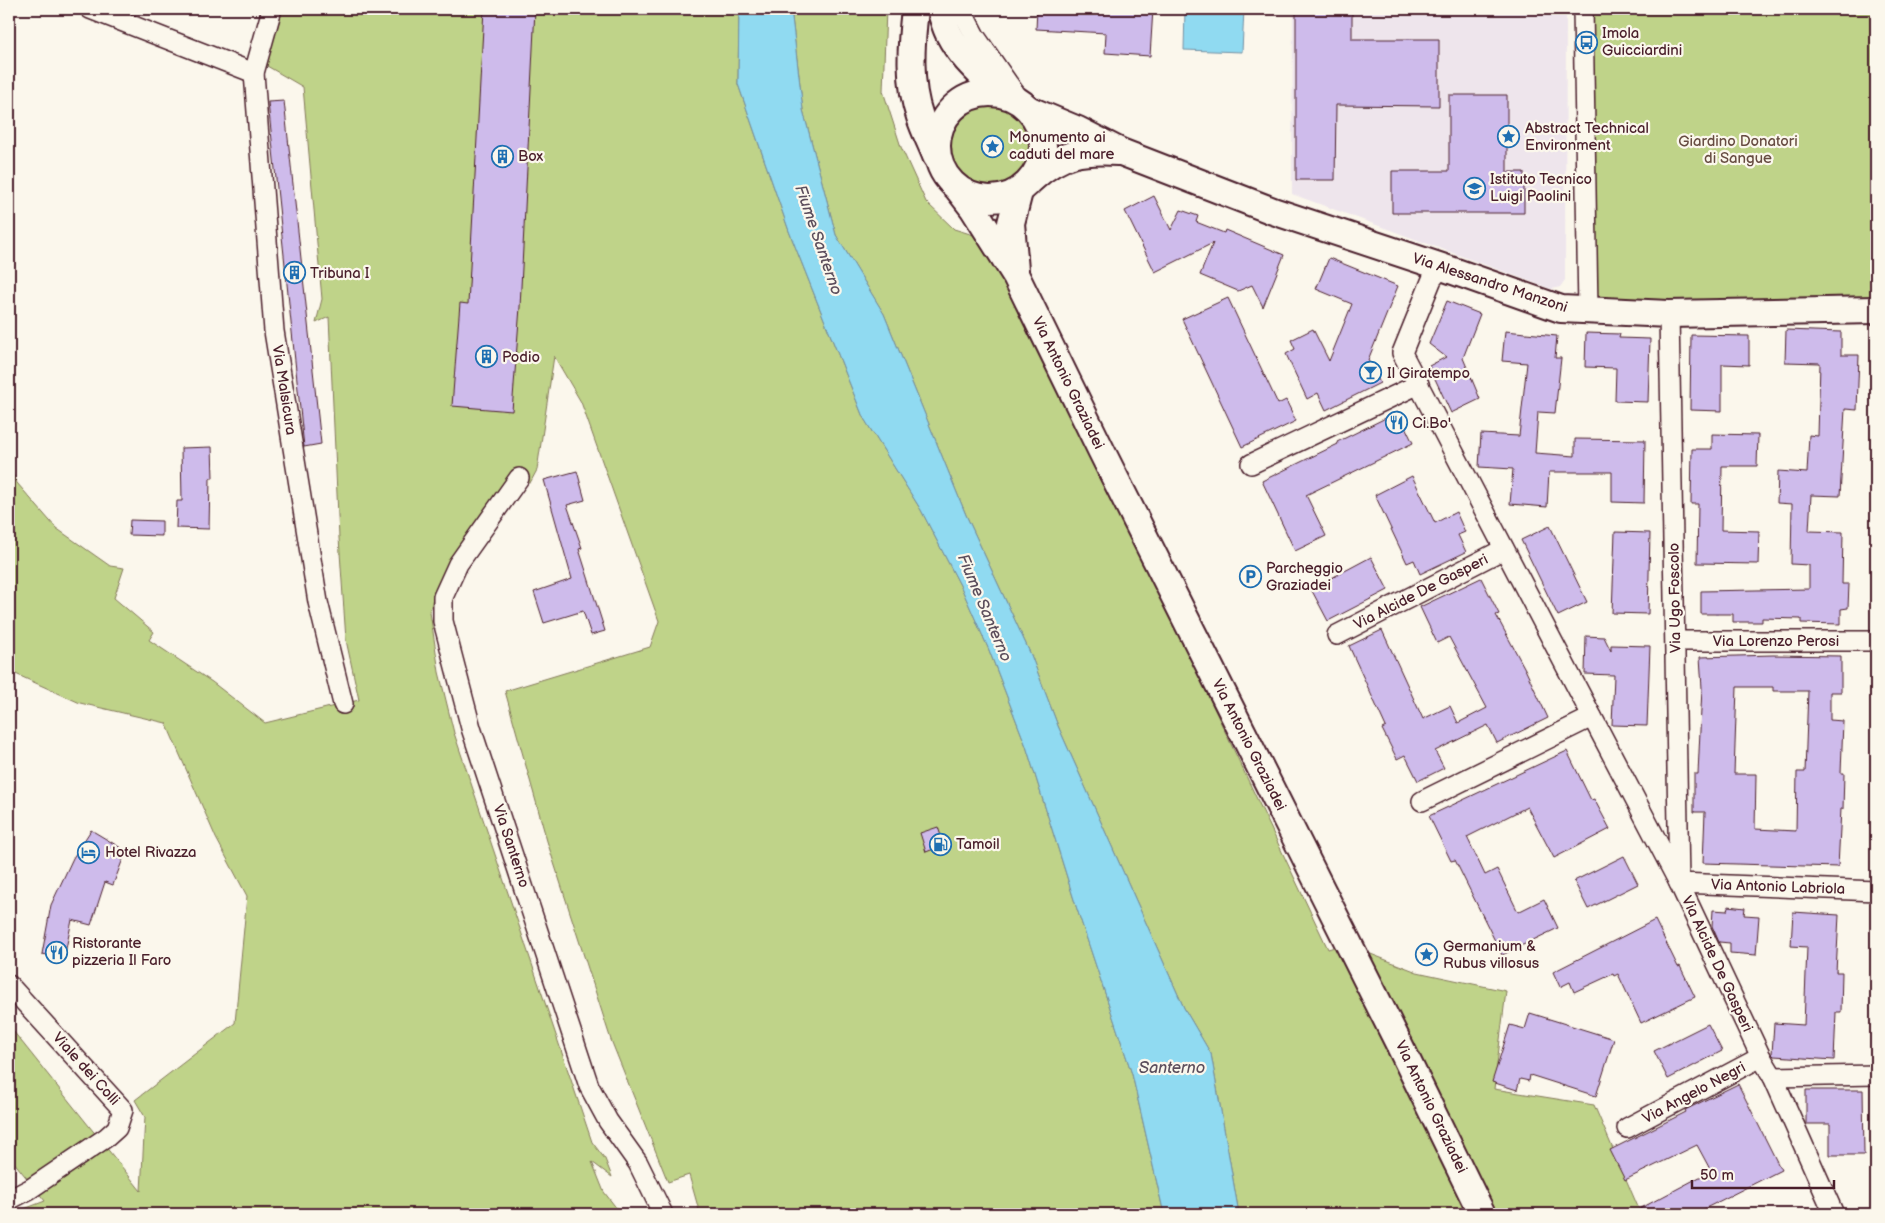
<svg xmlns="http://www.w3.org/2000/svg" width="1885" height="1223" font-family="'Balsamiq Sans',sans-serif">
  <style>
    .built { fill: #eee5ec }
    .green { fill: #bfd389; stroke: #84795a }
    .water { fill: #90daf1; stroke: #748fa2 }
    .building { fill: #cebbeb; stroke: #4a1f2b; fill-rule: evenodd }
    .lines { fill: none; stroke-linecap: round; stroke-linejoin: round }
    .street-casing { stroke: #4a1f2b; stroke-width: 22 }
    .secondary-casing { stroke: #4a1f2b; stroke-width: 30 }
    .street { stroke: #fbf7ec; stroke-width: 19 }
    .secondary { stroke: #fbf7ec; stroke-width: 26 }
    .labels { text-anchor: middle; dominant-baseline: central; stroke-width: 4.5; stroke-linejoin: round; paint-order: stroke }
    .poi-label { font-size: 15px; fill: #4a1f2b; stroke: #fbf7ec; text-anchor: start }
    .park-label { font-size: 15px; fill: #674c42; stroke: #fbf7ec }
    .street-label { font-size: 15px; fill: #4a1f2b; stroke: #fbf7ec }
    .water-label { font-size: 16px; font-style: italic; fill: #5c4e5c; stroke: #fbf7ec }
  </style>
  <rect width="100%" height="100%" fill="#fbf7ec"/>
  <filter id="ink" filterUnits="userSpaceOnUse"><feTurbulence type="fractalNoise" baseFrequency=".02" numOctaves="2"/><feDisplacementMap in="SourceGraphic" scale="10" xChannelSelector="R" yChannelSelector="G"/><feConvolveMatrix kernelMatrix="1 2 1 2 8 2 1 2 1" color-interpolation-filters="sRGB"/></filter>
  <g filter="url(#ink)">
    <path class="built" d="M1293 9H1566L1565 280 1560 287 1551 289 1292 194Z"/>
    <g class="green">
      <path d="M283 9H739L738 84 789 231 863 417 921 510 961 587 989 650 1026 746 1076 906 1132 1074 1164 1214H700L689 1175 668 1182 611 1040 547 841 505 691 650 647 659 621 581 402 554 356 537 470 530 483 510 474 442 576 434 592 430 612 439 672 454 733 592 1142 605 1159 612 1177 592 1162 604 1192 621 1214H11L45 1201 9 1156V1026L141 1191 145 1117 135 1100 235 1023 247 896 216 838 166 723 80 703 9 671V464L17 483 56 528 110 566 124 568 114 598 154 632 149 640 212 682 265 723 359 700 346 640 339 538 329 317 316 323 322 299 303 87 267 66 268 58Z"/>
      <path d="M791 9H886L883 91 901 147 926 202 954 229 980 237 1009 275 1328 949 1345 944 1417 972 1506 991 1494 1089 1594 1105 1641 1214H1239L1211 1054 1184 1008 1058 726 1031 655 966 515 884 314 836 235 803 110Z"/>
      <path d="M1575 9H1876V316L1580 314Z"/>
      <circle cx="990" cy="146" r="42"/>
    </g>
    <g class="water">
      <path d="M739 9H791L803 110 836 235 884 314 966 515 1031 655 1058 726 1184 1008 1211 1054 1239 1214H1164L1132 1074 1076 906 1026 746 989 650 961 587 921 510 863 417 789 231 738 84Z"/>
      <path d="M1185 9H1244L1242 52 1184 50Z"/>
    </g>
    <g class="building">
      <path d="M484 9H535L520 307 512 411 452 406 460 303 468 304Z"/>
      <path d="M1037 9H1153L1150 56 1105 53 1106 33 1036 29Z"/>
      <path d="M1296 9H1352V39H1439V106L1336 105 1335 180H1296Z"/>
      <path d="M1449 95H1507V172H1524V213H1392V171H1449Z"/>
      <path d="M284 101 321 444 304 447 268 102Z"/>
      <path d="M1154 196 1171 230 1181 210 1198 216 1196 222 1224 233 1225 230 1284 255 1263 307 1252 285 1238 291 1200 275 1213 243 1155 272 1125 211Z"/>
      <path d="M1329 258 1398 286 1368 360 1380 383 1326 410 1318 393 1307 399 1286 354 1295 349 1291 340 1313 329 1329 361 1352 304 1316 289Z"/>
      <path d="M1228 298 1278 404 1286 400 1296 421 1242 447 1182 319Z"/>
      <path d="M1447 301 1480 314 1463 358 1480 399 1451 413 1429 366 1446 357 1429 344Z"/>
      <path d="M1786 330 1841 332V355H1859L1857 410 1845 409 1840 496 1811 495 1809 531 1843 532 1842 584H1849L1848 608 1841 609V624L1801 623V619L1762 618V622H1733V614H1701V591L1809 589V565L1791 564 1792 504 1777 503 1778 471 1807 473 1809 435 1818 436 1820 363 1785 362Z"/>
      <path d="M1505 331 1557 336 1555 358H1561L1555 413 1538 412 1535 453 1575 456V439L1645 440 1644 503 1612 502V472H1549L1547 507 1510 504 1513 469 1479 467 1481 434 1519 436 1527 363 1502 361Z"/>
      <path d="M1586 333 1620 334 1619 338 1650 339 1648 402 1615 401 1616 368 1585 367Z"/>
      <path d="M1691 335 1749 336V365L1722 364V411L1690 410Z"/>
      <path d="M1398 412 1413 443 1306 495 1326 536 1295 551 1262 481 1338 444 1337 442Z"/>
      <path d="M1712 434 1758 435 1757 466H1722L1721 530 1759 531 1758 564 1697 563 1698 504H1691L1692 449H1712Z"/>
      <path d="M212 447 213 478H210L209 529 176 528 177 501H182L181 448Z"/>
      <path d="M577 471 585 500 567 505 582 548 579 549 605 631 591 635 583 611 544 623 534 592 572 579 544 480Z"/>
      <path d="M1412 476 1435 523 1456 512 1465 532 1458 535 1466 552 1420 574 1414 560 1407 563 1375 495Z"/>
      <path d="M130 520 162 521V536L129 535Z"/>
      <path d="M1550 526 1587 602 1558 616 1521 540Z"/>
      <path d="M1615 532 1650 533 1648 614 1612 613Z"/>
      <path d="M1371 557 1388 590 1328 621 1311 589Z"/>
      <path d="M1481 578 1499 614 1496 615 1525 669 1548 718 1497 743 1488 725 1435 751 1444 768 1418 781 1405 755 1397 759 1382 729 1386 727 1349 646 1382 630 1423 719 1450 706 1458 723 1487 708 1449 637 1437 643 1420 607Z"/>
      <path d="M1586 636 1604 637 1611 651V645L1650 646 1647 726 1612 725 1614 675 1585 674Z"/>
      <path d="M1773 655 1841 656V692H1830V720L1843 721 1841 773H1844L1843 809H1841L1838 867 1703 863 1705 812H1694V774H1698L1702 688 1700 657ZM1737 687H1773V691H1808L1805 772H1797L1796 831 1755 829 1756 774H1734Z"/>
      <path d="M1567 751 1591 800 1594 799 1610 829 1554 858 1527 807 1467 837 1485 875 1497 869 1518 912 1544 899 1558 928 1502 955 1455 860 1451 861 1429 816Z"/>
      <path d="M938 827 944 845 926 852 920 833Z"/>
      <path d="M91 830 126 851 113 885 105 882 91 925 72 920 64 958 42 954 51 905 73 858Z"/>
      <path d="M1624 856 1638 884 1588 909 1574 881Z"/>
      <path d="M1728 906 1745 908 1744 915 1759 916 1756 955 1730 953V943L1719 942 1712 926 1713 910 1727 911Z"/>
      <path d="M1793 912 1839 915 1836 972H1842L1841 1012H1836L1834 1060 1774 1056 1772 1054 1774 1023 1804 1025 1807 947 1791 946Z"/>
      <path d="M1655 920 1678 967 1680 966 1695 997 1641 1023 1618 974 1614 976 1613 974 1574 992 1570 982 1560 987 1553 972Z"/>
      <path d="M1530 1013 1614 1039 1596 1096 1530 1075 1529 1081 1520 1079 1517 1090 1492 1082 1510 1025 1525 1029Z"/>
      <path d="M1708 1024 1722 1051 1668 1079 1654 1051Z"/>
      <path d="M1738 1084 1781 1170 1694 1214H1630L1711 1171 1697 1145 1625 1180 1610 1150 1686 1112 1685 1110Z"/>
      <path d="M1806 1090H1863L1864 1155H1830V1124H1806Z"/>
    </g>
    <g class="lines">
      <defs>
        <g id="street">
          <path d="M90 9 254 73"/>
          <path d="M272 9 254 73 274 331 318 602 343 704"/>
          <path d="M961 9 975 36 1021 102"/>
          <path d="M1583 9 1588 311"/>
          <path d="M1442 267 1432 279 1402 353 1679 883 1761 1057 1773 1077 1834 1214"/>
          <path d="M1669 314 1679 883 1876 891"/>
          <path d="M1251 464 1419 384"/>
          <path d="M519 478 458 564 443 597V621L471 728 589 1086 608 1121 638 1163 663 1214"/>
          <path d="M1337 635 1504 549"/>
          <path d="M1676 641H1876"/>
          <path d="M1422 801 1592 717"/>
          <path d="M9 985 123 1110 117 1128 107 1137 30 1189 9 1200"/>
          <path d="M1773 1077 1876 1075"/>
          <path d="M1627 1128 1761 1057"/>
        </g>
        <g id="secondary">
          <path d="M915 9C911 44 908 83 920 117 924 130 931 143 936 156"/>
          <path d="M940 9C943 17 945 27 949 34 961 58 982 75 1000 93"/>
          <circle cx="990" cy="146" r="53"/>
          <path d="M1030 110 1078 130 1121 152 1273 211 1442 267 1561 309 1669 314 1876 310"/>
          <path d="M1033 178C1061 153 1081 150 1118 152"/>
          <path d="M959 190 973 208 1016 276 1102 452 1400 1046 1482 1214"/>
          <path d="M1015 270 1011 223 1019 192"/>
        </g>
      </defs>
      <use href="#street" class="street-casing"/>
      <use href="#secondary" class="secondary-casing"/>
      <use href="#street" class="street"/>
      <use href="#secondary" class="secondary"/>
    </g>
  </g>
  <defs>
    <symbol id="bus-ring" viewBox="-11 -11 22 22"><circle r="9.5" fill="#fbf7ec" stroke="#1f6fb2" stroke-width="1.5"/><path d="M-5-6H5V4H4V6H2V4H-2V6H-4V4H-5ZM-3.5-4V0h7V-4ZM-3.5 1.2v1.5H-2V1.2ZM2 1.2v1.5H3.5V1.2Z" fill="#1f6fb2"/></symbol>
    <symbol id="sight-ring" viewBox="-11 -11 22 22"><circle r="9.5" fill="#fbf7ec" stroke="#1f6fb2" stroke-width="1.5"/><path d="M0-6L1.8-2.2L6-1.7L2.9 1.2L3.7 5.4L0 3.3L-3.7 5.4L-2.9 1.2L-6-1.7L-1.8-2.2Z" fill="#1f6fb2"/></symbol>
    <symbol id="building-ring" viewBox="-11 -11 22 22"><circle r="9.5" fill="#fbf7ec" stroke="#1f6fb2" stroke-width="1.5"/><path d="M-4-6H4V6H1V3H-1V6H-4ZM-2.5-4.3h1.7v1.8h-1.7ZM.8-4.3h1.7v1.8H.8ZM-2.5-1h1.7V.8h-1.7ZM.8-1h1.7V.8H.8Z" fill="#1f6fb2"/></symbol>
    <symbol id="school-ring" viewBox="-11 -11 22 22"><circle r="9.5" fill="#fbf7ec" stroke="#1f6fb2" stroke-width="1.5"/><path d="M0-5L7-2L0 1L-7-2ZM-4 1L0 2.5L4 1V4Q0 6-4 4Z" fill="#1f6fb2"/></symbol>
    <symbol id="bar-ring" viewBox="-11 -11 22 22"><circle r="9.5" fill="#fbf7ec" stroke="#1f6fb2" stroke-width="1.5"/><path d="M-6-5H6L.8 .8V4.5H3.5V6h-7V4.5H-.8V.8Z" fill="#1f6fb2"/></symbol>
    <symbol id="restaurant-ring" viewBox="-11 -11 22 22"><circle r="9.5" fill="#fbf7ec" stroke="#1f6fb2" stroke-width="1.5"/><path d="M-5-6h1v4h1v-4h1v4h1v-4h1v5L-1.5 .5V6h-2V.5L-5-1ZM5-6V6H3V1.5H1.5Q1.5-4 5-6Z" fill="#1f6fb2"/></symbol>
    <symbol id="parking-ring" viewBox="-11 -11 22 22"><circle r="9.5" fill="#fbf7ec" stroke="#1f6fb2" stroke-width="1.5"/><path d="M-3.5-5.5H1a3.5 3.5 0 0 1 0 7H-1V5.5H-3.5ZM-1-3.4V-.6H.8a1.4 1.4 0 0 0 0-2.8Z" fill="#1f6fb2"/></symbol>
    <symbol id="fuel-ring" viewBox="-11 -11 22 22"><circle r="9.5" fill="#fbf7ec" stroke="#1f6fb2" stroke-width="1.5"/><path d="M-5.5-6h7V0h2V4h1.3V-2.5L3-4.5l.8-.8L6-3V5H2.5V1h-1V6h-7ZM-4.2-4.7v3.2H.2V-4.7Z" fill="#1f6fb2"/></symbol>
    <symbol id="hotel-ring" viewBox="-11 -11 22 22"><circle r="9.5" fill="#fbf7ec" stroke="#1f6fb2" stroke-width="1.5"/><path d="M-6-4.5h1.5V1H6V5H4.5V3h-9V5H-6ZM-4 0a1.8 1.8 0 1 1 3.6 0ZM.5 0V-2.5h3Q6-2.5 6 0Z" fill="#1f6fb2"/></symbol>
  </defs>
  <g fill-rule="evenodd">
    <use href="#bus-ring" x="1574" y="30" width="25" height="25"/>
    <use href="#sight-ring" x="1496" y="124" width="25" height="25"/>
    <use href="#sight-ring" x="980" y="134" width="25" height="25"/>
    <use href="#building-ring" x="490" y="144" width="25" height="25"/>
    <use href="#school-ring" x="1462" y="176" width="25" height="25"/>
    <use href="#building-ring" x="282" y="260" width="25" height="25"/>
    <use href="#building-ring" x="474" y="344" width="25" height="25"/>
    <use href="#bar-ring" x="1358" y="360" width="25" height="25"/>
    <use href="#restaurant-ring" x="1384" y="410" width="25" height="25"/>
    <use href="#parking-ring" x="1238" y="564" width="25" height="25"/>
    <use href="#fuel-ring" x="928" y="832" width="25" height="25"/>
    <use href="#hotel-ring" x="76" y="840" width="25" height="25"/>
    <use href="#restaurant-ring" x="44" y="940" width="25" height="25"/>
    <use href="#sight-ring" x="1414" y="942" width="25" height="25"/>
  </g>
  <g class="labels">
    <g class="poi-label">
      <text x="1602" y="33">Imola<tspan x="1602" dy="17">Guicciardini</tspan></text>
      <text x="1525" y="128">Abstract Technical<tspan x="1525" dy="17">Environment</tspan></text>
      <text x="1009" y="137">Monumento ai<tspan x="1009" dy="17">caduti del mare</tspan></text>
      <text x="518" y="156">Box</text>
      <text x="1490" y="179">Istituto Tecnico<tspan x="1490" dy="17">Luigi Paolini</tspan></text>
      <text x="310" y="273">Tribuna I</text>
      <text x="502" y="357">Podio</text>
      <text x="1387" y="373">Il Giratempo</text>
      <text x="1412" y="423">Ci.Bo'</text>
      <text x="1266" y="568">Parcheggio<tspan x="1266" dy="17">Graziadei</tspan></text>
      <text x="956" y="844">Tamoil</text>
      <text x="105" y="852">Hotel Rivazza</text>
      <text x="72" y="943">Ristorante<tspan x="72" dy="17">pizzeria Il Faro</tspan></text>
      <text x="1443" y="946">Germanium &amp;<tspan x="1443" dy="17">Rubus villosus</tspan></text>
    </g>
    <g class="park-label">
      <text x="1738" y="141">Giardino Donatori<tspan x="1738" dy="17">di Sangue</tspan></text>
    </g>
    <g class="street-label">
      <text transform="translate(1490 283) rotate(18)">Via Alessandro Manzoni</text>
      <text transform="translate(1068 383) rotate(64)">Via Antonio Graziadei</text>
      <text transform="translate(284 390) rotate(81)">Via Malsicura</text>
      <text transform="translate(1421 592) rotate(-27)">Via Alcide De Gasperi</text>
      <text transform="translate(1675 598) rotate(-91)">Via Ugo Foscolo</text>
      <text x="1776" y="641">Via Lorenzo Perosi</text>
      <text transform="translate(1249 745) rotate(63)">Via Antonio Graziadei</text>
      <text transform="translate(511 846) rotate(72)">Via Santerno</text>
      <text transform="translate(1778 887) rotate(2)">Via Antonio Labriola</text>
      <text transform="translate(1717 964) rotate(65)">Via Alcide De Gasperi</text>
      <text transform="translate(86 1069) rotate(48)">Viale dei Colli</text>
      <text transform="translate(1694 1093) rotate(-28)">Via Angelo Negri</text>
      <text transform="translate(1431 1107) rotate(64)">Via Antonio Graziadei</text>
    </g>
    <g class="water-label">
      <text transform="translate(818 240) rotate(71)">Fiume Santerno</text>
      <text transform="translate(984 608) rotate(67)">Fiume Santerno</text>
      <text x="1172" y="1068">Santerno</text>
    </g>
  </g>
  <rect width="1885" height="1223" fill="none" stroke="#fbf7ec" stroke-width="30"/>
  <rect x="15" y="15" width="1855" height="1193" fill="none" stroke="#4a1f2b" stroke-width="2" filter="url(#ink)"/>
  <path d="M1692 1180v8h142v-8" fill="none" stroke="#4a1f2b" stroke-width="2.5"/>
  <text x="1700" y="1180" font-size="15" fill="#4a1f2b" stroke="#fbf7ec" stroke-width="4" paint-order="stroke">50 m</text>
</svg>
